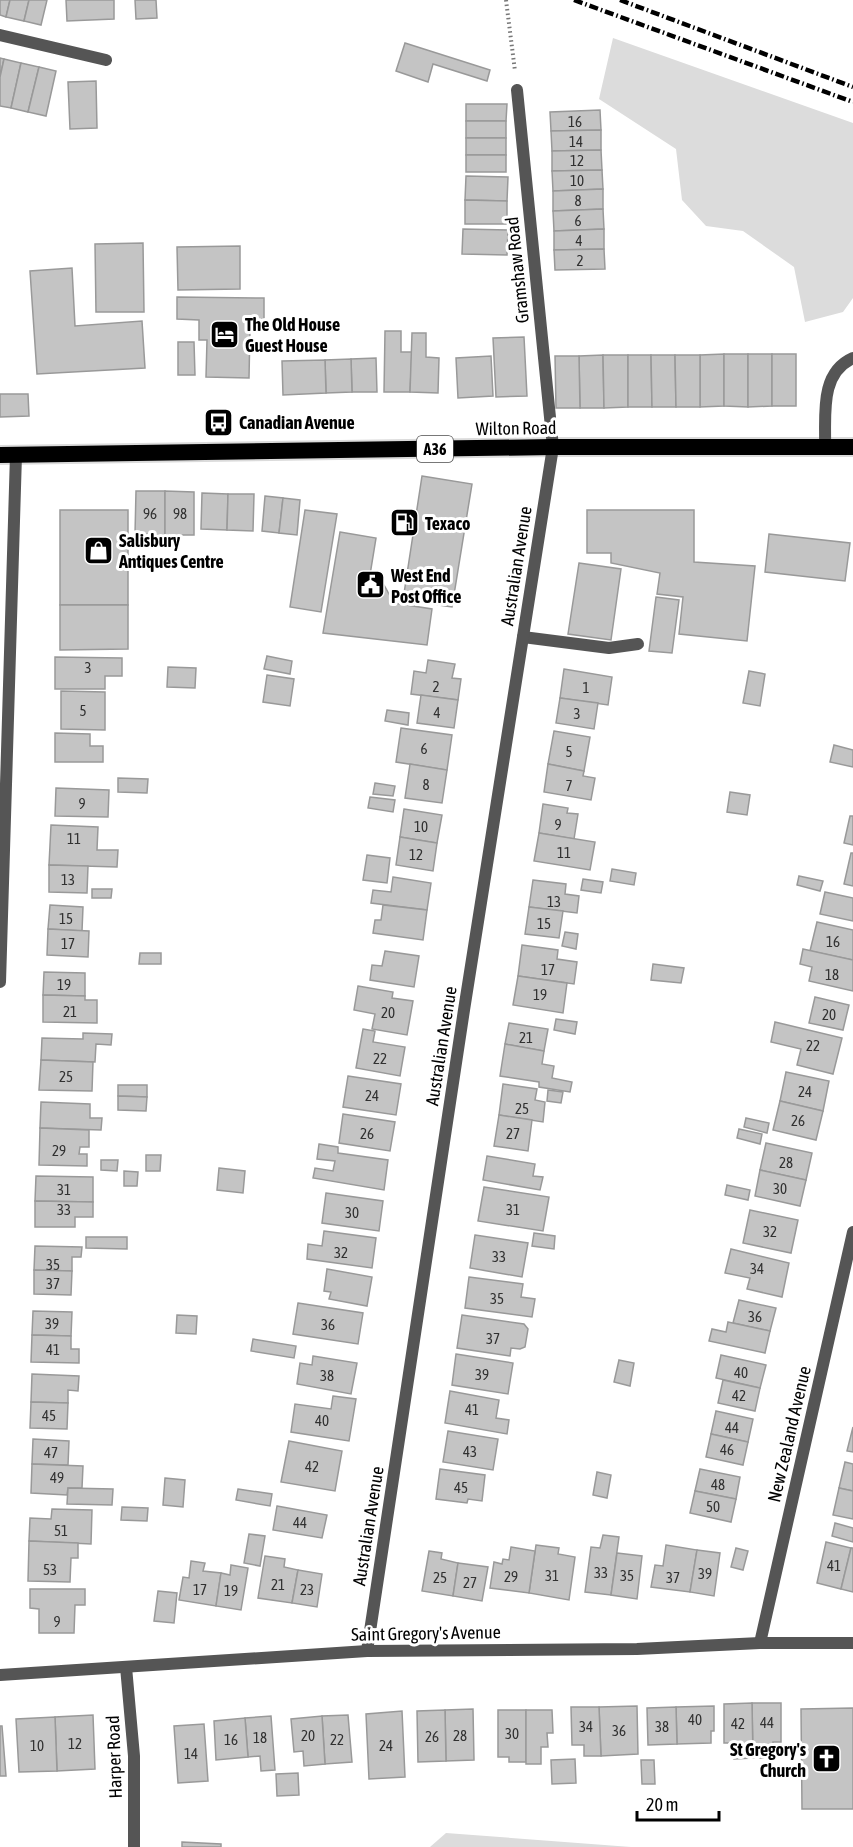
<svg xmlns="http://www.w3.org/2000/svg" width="853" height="1847" font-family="'Asap Condensed',sans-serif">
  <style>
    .green { fill: #dcdcdc }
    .building { fill: #c4c4c4; stroke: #999; stroke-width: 1.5 }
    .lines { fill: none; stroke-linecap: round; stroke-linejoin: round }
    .trunk-casing { stroke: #dbdbdb; stroke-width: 20 }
    .path { stroke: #777; stroke-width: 4; stroke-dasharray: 1.5 3; stroke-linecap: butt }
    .service { stroke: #555; stroke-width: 12 }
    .minor { stroke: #555; stroke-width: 12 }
    .trunk { stroke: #000; stroke-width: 16 }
    .rail { stroke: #000; stroke-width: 4.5; stroke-dasharray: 9 3 1.5 3; stroke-linecap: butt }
    .labels { text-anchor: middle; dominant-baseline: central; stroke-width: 6; stroke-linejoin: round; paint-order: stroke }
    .number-label { font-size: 15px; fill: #313131 }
    .shield { fill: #fff; stroke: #4c4c4c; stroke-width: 1.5 }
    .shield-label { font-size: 16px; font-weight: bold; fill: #000 }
    .street-label { font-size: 18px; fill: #000; stroke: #fff }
    .poi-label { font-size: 18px; font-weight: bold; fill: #000; stroke: #fff; text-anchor: start }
  </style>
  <rect width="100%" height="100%" fill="#fff"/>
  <g class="green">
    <path d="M613 38 853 123V298L843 312 805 322 794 267 743 231 706 226 682 200 676 149 599 99Z"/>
    <path d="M446 1833 631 1847H430Z"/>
  </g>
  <g class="building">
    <path d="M0 0H10L6 17 0 15Z"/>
    <path d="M10 0H29L24 21 6 17Z"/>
    <path d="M29 0H47L41 25 24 21Z"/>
    <path d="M66 0H114V19L67 21Z"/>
    <path d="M135 0H156L157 18 136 19Z"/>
    <path d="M405 43 490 70 487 81 433 64 428 82 396 71Z"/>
    <path d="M0 58 4 59 0 77Z"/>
    <path d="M4 59 21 63 11 108 0 106V77Z"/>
    <path d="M21 63 39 67 28 112 11 108Z"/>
    <path d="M39 67 56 71 46 116 28 112Z"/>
    <path d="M96 81 97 128 70 129 68 82Z"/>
    <path d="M466 104H507L506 121H466Z"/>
    <path d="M600 110 601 130 551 131 550 112Z"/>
    <rect x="466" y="121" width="40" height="17"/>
    <path d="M601 130V150L552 151 551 131Z"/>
    <rect x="466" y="138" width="40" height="17"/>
    <path d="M601 150 602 170 552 171V151Z"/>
    <rect x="466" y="155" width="40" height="17"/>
    <path d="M602 170 603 189 553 191 552 171Z"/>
    <path d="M466 176 508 177 507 201 465 200Z"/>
    <path d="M603 189V209L553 211V191Z"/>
    <path d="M465 200 507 201V224H465Z"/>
    <path d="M603 209 604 229 554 231 553 211Z"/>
    <path d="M463 229 508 230 507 255 462 254Z"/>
    <path d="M604 229V249L554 250V231Z"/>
    <path d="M143 243 144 312H96L95 244Z"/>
    <path d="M240 246V289L178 290 177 247Z"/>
    <path d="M604 249 605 269 555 270 554 250Z"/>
    <path d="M72 268 75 326 142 321 145 368 37 374 30 271Z"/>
    <path d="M177 297 264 298V329H250L249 378 206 377 207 340H199V320L177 319Z"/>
    <path d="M385 331H401V352H412L410 392H384Z"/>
    <path d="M412 333H426V357L439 358 438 393 410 392Z"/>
    <path d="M524 337 527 396 496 397 493 338Z"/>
    <path d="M178 342H194L195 375H178Z"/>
    <path d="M724 354V406L700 407V355Z"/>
    <path d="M724 354H748V407L724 406Z"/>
    <path d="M748 354H772V406L748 407Z"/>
    <rect x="772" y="354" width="24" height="52"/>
    <path d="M603 355 604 408H580L579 356Z"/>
    <path d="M603 355H628V407L604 408Z"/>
    <path d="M628 355H651L652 407H628Z"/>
    <path d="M651 355H675L676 407H652Z"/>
    <path d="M675 355H700V407H676Z"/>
    <path d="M491 356 493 396 458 398 456 358Z"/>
    <path d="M555 356H579L580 408H556Z"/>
    <path d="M376 358 377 392H352L351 359Z"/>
    <path d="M351 359 352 392 326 393 325 360Z"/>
    <path d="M325 360 326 393 283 395 282 361Z"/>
    <path d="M0 394H28L29 416 0 417Z"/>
    <path d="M422 476 472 484 452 607 403 600Z"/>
    <path d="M136 491H165V535L135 534Z"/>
    <path d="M165 491 194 492V535H165Z"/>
    <path d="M202 493 228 494 227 530 201 529Z"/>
    <path d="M228 494H254L253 531 227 530Z"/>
    <path d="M265 496 283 498 279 533 262 531Z"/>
    <path d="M283 498 300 500 297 535 279 533Z"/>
    <rect x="60" y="510" width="68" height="95"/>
    <path d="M305 510 337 514 321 612 290 607Z"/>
    <path d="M587 510H694V562L755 566 747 641 679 634 683 597 657 594 660 573 611 563V553H587Z"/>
    <path d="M340 532 376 538 370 575 384 585 394 603 432 609 427 645 323 633Z"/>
    <path d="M769 534 850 543 845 581 765 572Z"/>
    <path d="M579 563 621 569 611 640 568 634Z"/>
    <path d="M656 597 679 600 672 653 649 651Z"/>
    <path d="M60 605H128V649L60 650Z"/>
    <path d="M267 656 292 661 290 674 264 669Z"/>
    <path d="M55 657 122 658V676H105V689H55Z"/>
    <path d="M428 660 455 664 452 678 461 679 458 700 411 694 414 671 426 673Z"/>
    <path d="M168 667 196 668 195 688 167 687Z"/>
    <path d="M564 669 612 677 608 705 560 698Z"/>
    <path d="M749 671 765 674 760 706 743 703Z"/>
    <path d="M267 675 294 679 290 706 263 702Z"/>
    <path d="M61 691 105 692V730L61 729Z"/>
    <path d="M421 695 458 700 454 728 417 723Z"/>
    <path d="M560 698 598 703 594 729 556 723Z"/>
    <path d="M387 710 409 713 408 725 385 721Z"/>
    <path d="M401 728 452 735 447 770 396 762Z"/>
    <path d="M554 731 590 737 584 771 548 764Z"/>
    <path d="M55 733 90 734V746H103V762H55Z"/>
    <path d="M834 745 853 750V767L830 762Z"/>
    <path d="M410 764 447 770 442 803 405 798Z"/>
    <path d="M548 764 584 771 583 776 595 778 591 800 544 792Z"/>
    <path d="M118 778 148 779 147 793 118 792Z"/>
    <path d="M375 783 395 786 393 796 373 794Z"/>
    <path d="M56 788 109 790 108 817 55 816Z"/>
    <path d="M730 792 750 795 747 815 727 812Z"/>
    <path d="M370 797 395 800 393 812 368 808Z"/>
    <path d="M543 804 568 808 567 813 578 814 574 839 539 833Z"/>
    <path d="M404 809 442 815 437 843 400 837Z"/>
    <path d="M850 816H853V845L844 843Z"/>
    <path d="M51 825 98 827 97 850H118L117 867 49 865Z"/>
    <path d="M539 833 595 842 590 870 534 861Z"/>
    <path d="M400 837 437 843 433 871 396 865Z"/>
    <path d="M851 853H853V886L844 884Z"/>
    <path d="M367 855 390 858 387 883 363 880Z"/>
    <path d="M49 865 88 866 87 893 49 892Z"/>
    <path d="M612 869 636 873 634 885 610 881Z"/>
    <path d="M799 876 823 881 820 891 797 885Z"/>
    <path d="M393 877 431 883 427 910 371 903 373 890 391 892Z"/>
    <path d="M583 879 603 882 601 893 581 890Z"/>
    <path d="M533 880 566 884 565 894 579 896 577 913 529 907Z"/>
    <path d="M92 889H112L111 898H92Z"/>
    <path d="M825 892 853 898V921L820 914Z"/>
    <path d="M50 905 83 907 82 931 48 929Z"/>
    <path d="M383 905 427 910 423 940 373 933 375 920H381Z"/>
    <path d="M529 907 563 911 559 938 525 934Z"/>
    <path d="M817 922 853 930V960L810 951Z"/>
    <path d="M48 929 89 931 88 957 47 955Z"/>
    <path d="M565 932 578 934 576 949 562 946Z"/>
    <path d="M522 945 558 950 557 959 577 962 574 984 518 976Z"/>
    <path d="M803 949 853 960V991L809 981 812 967 800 964Z"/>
    <path d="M385 951 419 956 414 987 370 980 372 965 382 966Z"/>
    <path d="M140 953H161V964H139Z"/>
    <path d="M653 964 684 968 681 983 651 980Z"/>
    <path d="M44 972 85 973V996L43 995Z"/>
    <path d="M518 976 567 983 563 1013 513 1005Z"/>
    <path d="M358 986 393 992 392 998 413 1001 407 1035 372 1029 375 1014 354 1010Z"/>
    <path d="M43 995 85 996V1000H97V1023L43 1022Z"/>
    <path d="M815 997 849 1005 843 1030 809 1023Z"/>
    <path d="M556 1019 577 1022 575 1034 554 1030Z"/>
    <path d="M775 1022 842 1038 833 1074 797 1065 801 1049 771 1042Z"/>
    <path d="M509 1023 548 1029 544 1051 505 1044Z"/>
    <path d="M363 1029 375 1031 373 1042 405 1047 400 1076 356 1068Z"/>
    <path d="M83 1033 112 1034 111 1045 96 1044 95 1062 41 1060 42 1038 83 1039Z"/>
    <path d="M505 1044 544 1051 542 1064 554 1066 552 1078 572 1082 570 1092 539 1087V1082L500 1076Z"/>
    <path d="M41 1060 93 1062 92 1091 39 1090Z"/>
    <path d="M786 1072 829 1081 823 1111 780 1101Z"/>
    <path d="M348 1076 401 1084 396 1115 343 1107Z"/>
    <path d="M503 1084 537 1089 535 1100 545 1102 543 1122 499 1115Z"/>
    <path d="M118 1085H147V1097L118 1096Z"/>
    <path d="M548 1090 563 1092 561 1103 547 1101Z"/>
    <path d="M118 1096 147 1097 146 1111 118 1110Z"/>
    <path d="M780 1101 823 1111 816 1140 773 1130Z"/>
    <path d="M41 1102 90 1104V1118H102L101 1130 40 1128Z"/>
    <path d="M343 1114 395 1122 390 1151 339 1143Z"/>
    <path d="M499 1115 532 1120 528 1151 494 1146Z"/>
    <path d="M746 1118 769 1123 767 1133 744 1127Z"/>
    <path d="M40 1128 89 1130V1147H80L79 1154H87V1166L39 1165Z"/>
    <path d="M739 1129 762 1134 760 1144 737 1138Z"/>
    <path d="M766 1143 812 1153 806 1180 760 1170Z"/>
    <path d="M319 1144 338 1147V1153L388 1160 384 1190 313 1178 315 1168 333 1171 335 1161 317 1159Z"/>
    <path d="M146 1155H161L160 1171H146Z"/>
    <path d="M487 1156 535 1164 533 1176 543 1177 540 1190 483 1180Z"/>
    <path d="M101 1160H118L117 1171 101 1170Z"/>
    <path d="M219 1168 245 1171 243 1193 217 1190Z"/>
    <path d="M760 1170 806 1180 800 1206 755 1196Z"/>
    <path d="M124 1171 138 1172 137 1186H124Z"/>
    <path d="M36 1176 93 1177V1202L35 1201Z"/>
    <path d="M727 1185 750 1190 748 1200 725 1195Z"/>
    <path d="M484 1187 549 1197 543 1231 478 1221Z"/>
    <path d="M326 1193 383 1201 379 1231 322 1223Z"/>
    <path d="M35 1201 93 1202V1217H75V1227H35Z"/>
    <path d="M750 1210 798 1220 791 1253 743 1243Z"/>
    <path d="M324 1231 376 1238 372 1268 307 1259 308 1244 322 1246Z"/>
    <path d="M534 1233 555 1236 554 1249 532 1246Z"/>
    <path d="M475 1235 528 1243 522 1277 470 1268Z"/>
    <path d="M86 1237H127V1249L86 1248Z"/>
    <path d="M35 1246 82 1247 81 1257H72V1271L34 1270Z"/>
    <path d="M731 1249 789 1263 782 1297 747 1289 750 1278 725 1273Z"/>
    <path d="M327 1269 372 1277 367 1306 329 1299 331 1292 324 1291Z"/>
    <path d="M34 1270 72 1271 71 1295 34 1294Z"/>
    <path d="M469 1277 523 1284 521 1297 535 1299 532 1317 465 1308Z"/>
    <path d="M739 1300 776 1308 770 1331 733 1323Z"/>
    <path d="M298 1303 363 1313 358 1344 293 1334Z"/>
    <path d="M33 1311 72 1312 71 1336 32 1335Z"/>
    <path d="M177 1315 197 1316 196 1334 176 1333Z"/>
    <path d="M462 1315 524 1324 528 1329 525 1347 520 1349 511 1348 510 1356 457 1348Z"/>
    <path d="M728 1322 770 1331 765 1353 709 1341 712 1329 726 1332Z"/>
    <path d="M32 1335 71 1336V1349H79V1363L31 1362Z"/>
    <path d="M253 1339 296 1346 294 1358 251 1351Z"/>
    <path d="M456 1354 513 1363 508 1394 452 1385Z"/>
    <path d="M721 1355 766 1365 760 1388 716 1378Z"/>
    <path d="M313 1356 357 1363 351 1394 297 1384 300 1363 312 1365Z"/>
    <path d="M619 1360 634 1363 630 1386 614 1382Z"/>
    <path d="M32 1374 79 1376 78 1391 68 1390V1403L31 1402Z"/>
    <path d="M723 1380 760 1388 755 1411 718 1403Z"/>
    <path d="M450 1391 499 1400 496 1418 509 1420 507 1434 445 1423Z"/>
    <path d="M333 1396 356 1399 349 1441 291 1432 295 1404 331 1409Z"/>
    <path d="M31 1402 68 1403 67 1429 30 1428Z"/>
    <path d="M716 1411 753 1419 748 1442 711 1434Z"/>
    <path d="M853 1427V1452L847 1451Z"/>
    <path d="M448 1431 498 1439 493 1470 443 1462Z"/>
    <path d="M711 1434 748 1442 743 1465 706 1457Z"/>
    <path d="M33 1439 69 1441 68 1465 32 1464Z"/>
    <path d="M289 1441 342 1451 335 1491 281 1482Z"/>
    <path d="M845 1462 853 1464V1491L839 1488Z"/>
    <path d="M32 1464 83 1466 82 1488H68L67 1495 31 1493Z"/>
    <path d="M440 1469 485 1475 482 1501 468 1499 467 1503 436 1499Z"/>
    <path d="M700 1469 740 1477 736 1499 695 1491Z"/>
    <path d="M597 1472 611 1475 607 1498 593 1495Z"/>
    <path d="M165 1478 185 1480 183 1507 163 1505Z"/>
    <path d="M68 1488 113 1489 112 1505 67 1504Z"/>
    <path d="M839 1488 853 1491V1519L833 1515Z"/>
    <path d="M238 1489 272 1494 270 1506 236 1500Z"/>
    <path d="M695 1491 736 1499 731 1522 690 1513Z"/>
    <path d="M277 1506 327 1515 322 1538 273 1530Z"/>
    <path d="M122 1507 148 1508 147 1521 121 1520Z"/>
    <path d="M52 1509 92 1510 91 1544 29 1541 30 1518 51 1519Z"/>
    <path d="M835 1523 853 1528V1542L832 1536Z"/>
    <path d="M249 1534 265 1536 260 1566 244 1563Z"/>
    <path d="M603 1535 619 1537 611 1595 585 1592 591 1547 600 1548Z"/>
    <path d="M29 1541 78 1543V1558H71L70 1582 28 1581Z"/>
    <path d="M826 1542 851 1548 841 1589 817 1583Z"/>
    <path d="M536 1545 559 1548 558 1554 575 1557 569 1600 529 1593Z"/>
    <path d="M666 1545 697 1550 690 1592 651 1587 655 1565 663 1566Z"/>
    <path d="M511 1547 535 1551 529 1593 490 1588 494 1562 502 1564 503 1559 509 1560Z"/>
    <path d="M736 1548 748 1551 743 1570 731 1567Z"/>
    <path d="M851 1548H853V1592L841 1589Z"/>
    <path d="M697 1550 720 1553 714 1596 690 1592Z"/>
    <path d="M429 1551 442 1553 441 1559 458 1563 453 1596 422 1591Z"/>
    <path d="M617 1553 642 1556 637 1599 611 1595Z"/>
    <path d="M265 1556 285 1559 284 1567 298 1570 292 1603 258 1598Z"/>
    <path d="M191 1561 205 1563 203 1571 221 1573 216 1606 179 1600 183 1577 189 1578Z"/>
    <path d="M458 1563 488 1567 482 1601 453 1596Z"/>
    <path d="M231 1565 248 1568 241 1610 216 1606 221 1573 230 1575Z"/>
    <path d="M298 1570 322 1574 317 1607 292 1603Z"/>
    <path d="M30 1589H85V1605H75L74 1633H39V1609L30 1608Z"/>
    <path d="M158 1591 177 1593 174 1623 154 1621Z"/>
    <path d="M752 1703H781V1742H773V1758H753Z"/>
    <path d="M752 1703 753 1758 734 1759 733 1743H724V1704Z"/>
    <path d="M637 1706 638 1754 601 1756 599 1707Z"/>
    <path d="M714 1706V1731H711V1743L677 1744 676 1707Z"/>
    <path d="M571 1707H599L601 1756H584V1745H572Z"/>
    <path d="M676 1707 677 1744 648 1745 647 1708Z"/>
    <path d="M853 1708V1809H802L801 1709Z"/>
    <path d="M473 1709 474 1760 446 1761 445 1710Z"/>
    <path d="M445 1710 446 1761 418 1762 417 1711Z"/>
    <path d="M498 1710H526V1762H509V1757H498Z"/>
    <path d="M526 1710H552L553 1733H547L548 1747H541V1764H526Z"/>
    <path d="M402 1711 405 1777 369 1779 366 1714Z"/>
    <path d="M93 1715 95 1769 57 1771 55 1717Z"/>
    <path d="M348 1715 352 1762 325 1764 322 1716Z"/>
    <path d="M271 1716 275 1770 261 1771 260 1756 248 1757 245 1718Z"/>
    <path d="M322 1716 325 1764 304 1766 303 1751 294 1752 291 1719Z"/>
    <path d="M55 1717 57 1771 19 1772 16 1719Z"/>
    <path d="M245 1718 248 1757 216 1760 214 1721Z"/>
    <path d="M204 1724 208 1781 178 1783 174 1726Z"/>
    <path d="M0 1726H2L6 1776H0Z"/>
    <path d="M575 1759 576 1783 552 1784 551 1760Z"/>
    <path d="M641 1760H654L655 1784H642Z"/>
    <path d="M298 1773 299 1795 277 1796 276 1774Z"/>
    <path d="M182 1842 221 1844V1847H182Z"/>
  </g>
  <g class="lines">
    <defs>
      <path id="trunk" d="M0 455 553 447H853"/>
    </defs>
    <use href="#trunk" class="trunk-casing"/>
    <path class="path" d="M506 0 515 71"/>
    <g class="service">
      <path d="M825 447C826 416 819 373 853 358"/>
      <path d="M523 637 609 648 638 644"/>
    </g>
    <g class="minor">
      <path d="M0 35 106 60"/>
      <path d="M0 982 16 455"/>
      <path d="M760 1643 853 1232"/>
      <path d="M367 1651 464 1010 553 447 517 90"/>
      <path d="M126 1667 134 1756V1847"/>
      <path d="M0 1675 367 1651 637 1649 760 1643H853"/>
    </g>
    <use href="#trunk" class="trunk"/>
    <g class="rail">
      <path d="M574 0 853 102"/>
      <path d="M620 0 853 87"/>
    </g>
  </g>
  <defs>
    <symbol id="hotel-square" viewBox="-11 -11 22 22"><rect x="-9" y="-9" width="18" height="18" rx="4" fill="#000" stroke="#fff"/><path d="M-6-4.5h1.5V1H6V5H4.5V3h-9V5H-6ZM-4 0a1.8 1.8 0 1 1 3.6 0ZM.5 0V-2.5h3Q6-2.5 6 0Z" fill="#fff"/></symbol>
    <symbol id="bus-square" viewBox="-11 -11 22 22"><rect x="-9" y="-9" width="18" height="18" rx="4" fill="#000" stroke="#fff"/><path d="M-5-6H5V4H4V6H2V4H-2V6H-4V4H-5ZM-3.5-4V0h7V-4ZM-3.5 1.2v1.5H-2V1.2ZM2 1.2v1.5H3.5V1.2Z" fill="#fff"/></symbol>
    <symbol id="fuel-square" viewBox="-11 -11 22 22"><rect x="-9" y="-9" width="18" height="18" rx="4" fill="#000" stroke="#fff"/><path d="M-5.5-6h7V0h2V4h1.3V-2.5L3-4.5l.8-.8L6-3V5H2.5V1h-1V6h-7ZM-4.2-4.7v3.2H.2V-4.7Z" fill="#fff"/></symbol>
    <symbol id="shop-square" viewBox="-11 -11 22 22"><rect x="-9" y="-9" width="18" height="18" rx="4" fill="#000" stroke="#fff"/><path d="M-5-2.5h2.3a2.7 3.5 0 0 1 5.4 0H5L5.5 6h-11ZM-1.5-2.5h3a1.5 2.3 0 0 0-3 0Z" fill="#fff"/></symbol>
    <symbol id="civic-square" viewBox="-11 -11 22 22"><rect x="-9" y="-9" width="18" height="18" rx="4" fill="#000" stroke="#fff"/><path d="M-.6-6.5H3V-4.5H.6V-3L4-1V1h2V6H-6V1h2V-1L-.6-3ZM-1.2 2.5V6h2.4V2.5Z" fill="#fff"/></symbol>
    <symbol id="church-square" viewBox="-11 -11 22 22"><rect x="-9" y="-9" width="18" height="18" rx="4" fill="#000" stroke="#fff"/><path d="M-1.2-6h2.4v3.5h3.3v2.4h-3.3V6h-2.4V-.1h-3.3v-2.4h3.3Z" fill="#fff"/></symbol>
  </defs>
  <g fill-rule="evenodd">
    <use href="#hotel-square" x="208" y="318" width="33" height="33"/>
    <use href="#bus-square" x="202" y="406" width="33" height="33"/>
    <use href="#fuel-square" x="388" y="506" width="33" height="33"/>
    <use href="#shop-square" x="82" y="534" width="33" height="33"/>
    <use href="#civic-square" x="354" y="568" width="33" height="33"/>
    <use href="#church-square" x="810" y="1742" width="33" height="33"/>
  </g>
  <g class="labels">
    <g class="number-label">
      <text x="575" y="121">16</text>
      <text x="576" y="141">14</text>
      <text x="577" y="160">12</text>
      <text x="577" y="180">10</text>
      <text x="578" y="200">8</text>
      <text x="578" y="220">6</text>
      <text x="579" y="240">4</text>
      <text x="580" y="260">2</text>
      <text x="150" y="513">96</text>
      <text x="180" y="513">98</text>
      <text x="88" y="667">3</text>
      <text x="436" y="686">2</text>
      <text x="586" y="687">1</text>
      <text x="83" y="710">5</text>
      <text x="437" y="712">4</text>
      <text x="577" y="713">3</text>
      <text x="424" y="748">6</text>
      <text x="569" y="751">5</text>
      <text x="426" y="784">8</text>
      <text x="569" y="785">7</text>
      <text x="82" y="803">9</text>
      <text x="558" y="824">9</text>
      <text x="421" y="826">10</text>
      <text x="74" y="838">11</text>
      <text x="564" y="852">11</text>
      <text x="416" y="854">12</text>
      <text x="68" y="879">13</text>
      <text x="554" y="901">13</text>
      <text x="66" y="918">15</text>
      <text x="544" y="923">15</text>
      <text x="833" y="941">16</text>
      <text x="68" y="943">17</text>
      <text x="548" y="969">17</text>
      <text x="832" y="974">18</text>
      <text x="64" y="984">19</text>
      <text x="540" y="994">19</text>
      <text x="70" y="1011">21</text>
      <text x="388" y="1012">20</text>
      <text x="829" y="1014">20</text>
      <text x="526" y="1037">21</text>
      <text x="813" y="1045">22</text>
      <text x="380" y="1058">22</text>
      <text x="66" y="1076">25</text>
      <text x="805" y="1091">24</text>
      <text x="372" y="1095">24</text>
      <text x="522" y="1108">25</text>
      <text x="798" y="1120">26</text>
      <text x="367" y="1133">26</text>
      <text x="513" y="1133">27</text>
      <text x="59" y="1150">29</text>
      <text x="786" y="1162">28</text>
      <text x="780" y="1188">30</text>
      <text x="64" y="1189">31</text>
      <text x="64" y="1209">33</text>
      <text x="513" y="1209">31</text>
      <text x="352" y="1212">30</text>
      <text x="770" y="1231">32</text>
      <text x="341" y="1252">32</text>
      <text x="499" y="1256">33</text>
      <text x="53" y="1264">35</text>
      <text x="757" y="1268">34</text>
      <text x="53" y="1283">37</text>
      <text x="497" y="1298">35</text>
      <text x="755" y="1316">36</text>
      <text x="52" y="1323">39</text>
      <text x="328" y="1324">36</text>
      <text x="493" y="1338">37</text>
      <text x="53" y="1349">41</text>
      <text x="741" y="1372">40</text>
      <text x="482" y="1374">39</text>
      <text x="327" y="1375">38</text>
      <text x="739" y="1395">42</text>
      <text x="472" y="1409">41</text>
      <text x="49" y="1415">45</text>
      <text x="322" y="1420">40</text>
      <text x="732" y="1427">44</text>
      <text x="727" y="1449">46</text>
      <text x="470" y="1451">43</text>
      <text x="51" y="1452">47</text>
      <text x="312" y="1466">42</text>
      <text x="57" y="1477">49</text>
      <text x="718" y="1484">48</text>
      <text x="461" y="1487">45</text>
      <text x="713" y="1506">50</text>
      <text x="300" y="1522">44</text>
      <text x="61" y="1530">51</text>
      <text x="834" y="1565">41</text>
      <text x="50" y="1569">53</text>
      <text x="601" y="1572">33</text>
      <text x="705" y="1573">39</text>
      <text x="552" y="1575">31</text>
      <text x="627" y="1575">35</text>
      <text x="511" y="1576">29</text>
      <text x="440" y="1577">25</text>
      <text x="673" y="1577">37</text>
      <text x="470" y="1582">27</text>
      <text x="278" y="1584">21</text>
      <text x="200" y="1589">17</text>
      <text x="307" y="1589">23</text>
      <text x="231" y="1590">19</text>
      <text x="57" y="1621">9</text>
      <text x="695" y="1719">40</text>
      <text x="767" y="1722">44</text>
      <text x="738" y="1723">42</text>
      <text x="586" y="1726">34</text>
      <text x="662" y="1726">38</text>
      <text x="619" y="1730">36</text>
      <text x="512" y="1733">30</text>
      <text x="308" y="1735">20</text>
      <text x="460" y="1735">28</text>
      <text x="432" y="1736">26</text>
      <text x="260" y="1737">18</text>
      <text x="231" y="1739">16</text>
      <text x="337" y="1739">22</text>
      <text x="75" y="1743">12</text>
      <text x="37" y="1745">10</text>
      <text x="386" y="1745">24</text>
      <text x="191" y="1753">14</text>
    </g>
    <rect class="shield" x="417" y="436" width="36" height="26" rx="4.5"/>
    <g class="shield-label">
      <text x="435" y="449">A36</text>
    </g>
    <g class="street-label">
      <text transform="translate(517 270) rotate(-96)">Gramshaw Road</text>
      <text transform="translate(516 428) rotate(-1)">Wilton Road</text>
      <text transform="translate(516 566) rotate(-81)">Australian Avenue</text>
      <text transform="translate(441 1046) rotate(-81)">Australian Avenue</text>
      <text transform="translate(789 1434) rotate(-77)">New Zealand Avenue</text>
      <text transform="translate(368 1526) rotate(-81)">Australian Avenue</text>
      <text transform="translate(426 1633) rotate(-1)">Saint Gregory's Avenue</text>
      <text transform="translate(114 1757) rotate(-92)">Harper Road</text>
    </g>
    <g class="poi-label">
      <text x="245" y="324">The Old House<tspan x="245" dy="21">Guest House</tspan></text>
      <text x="239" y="422">Canadian Avenue</text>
      <text x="425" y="523">Texaco</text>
      <text x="119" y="540">Salisbury<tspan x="119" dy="21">Antiques Centre</tspan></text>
      <text x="391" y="575">West End<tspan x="391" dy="21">Post Office</tspan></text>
      <text x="806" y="1749" text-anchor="end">St Gregory's<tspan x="806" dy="21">Church</tspan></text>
    </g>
  </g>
  <path d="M637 1811v9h82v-9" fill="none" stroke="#000000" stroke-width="3"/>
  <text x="646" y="1811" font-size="18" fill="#000000" stroke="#ffffff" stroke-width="4.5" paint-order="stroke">20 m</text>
</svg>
